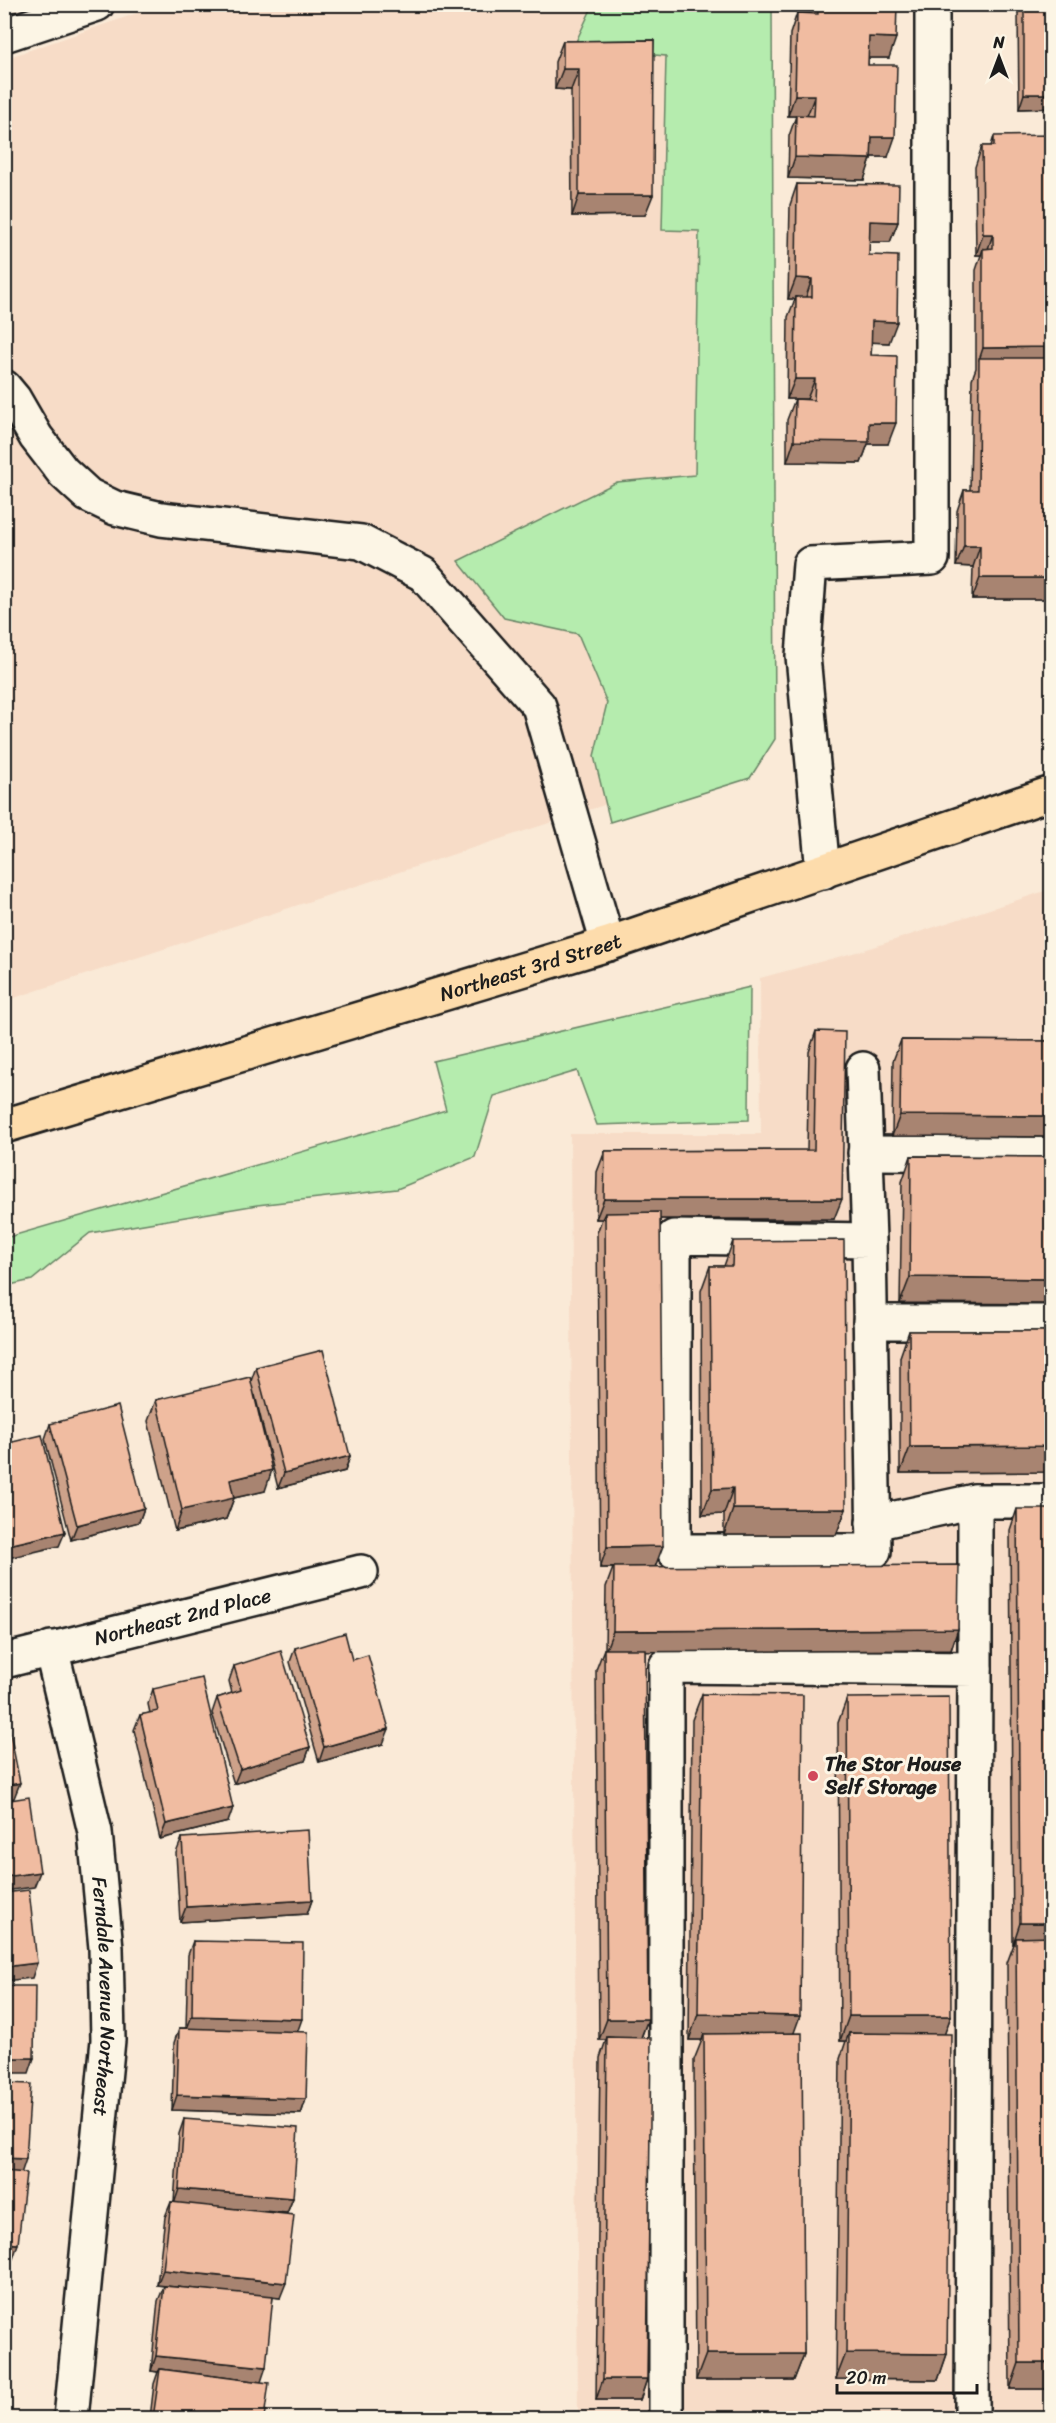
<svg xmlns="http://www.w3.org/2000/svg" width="1056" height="2423" font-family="Sriracha,sans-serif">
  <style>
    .built { fill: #f7dcc7 }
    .green { fill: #b5ecae; stroke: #688465; stroke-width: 1.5 }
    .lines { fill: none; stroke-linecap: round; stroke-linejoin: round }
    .minor-casing { stroke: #1c1c1c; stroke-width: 38 }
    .major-casing { stroke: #1c1c1c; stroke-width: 38 }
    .minor { stroke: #fcf5e5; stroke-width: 33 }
    .major { stroke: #fddcac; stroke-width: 33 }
    .wall { fill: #cea28a; stroke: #1c1c1c; stroke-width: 1.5 }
    .shaded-wall { fill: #a88471; stroke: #1c1c1c; stroke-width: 1.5 }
    .building { fill: #f0bca1; stroke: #1c1c1c; stroke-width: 1.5 }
    .poi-dot { fill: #d1495b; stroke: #fcf5e5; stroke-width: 2 }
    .labels { text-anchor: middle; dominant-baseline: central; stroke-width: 6; stroke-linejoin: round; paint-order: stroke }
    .street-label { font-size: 20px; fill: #1c1c1c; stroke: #fcf5e5 }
    .poi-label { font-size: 20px; font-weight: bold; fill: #1c1c1c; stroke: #fcf5e5; text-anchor: start }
  </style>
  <rect width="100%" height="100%" fill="#faead7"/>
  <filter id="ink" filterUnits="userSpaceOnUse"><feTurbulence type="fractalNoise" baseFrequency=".0167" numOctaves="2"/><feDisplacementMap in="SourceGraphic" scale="12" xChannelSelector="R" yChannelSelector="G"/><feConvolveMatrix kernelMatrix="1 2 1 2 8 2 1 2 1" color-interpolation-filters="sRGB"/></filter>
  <g filter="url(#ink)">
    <g class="built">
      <path d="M161 5H708L711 770 5 1001 4 59Z"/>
      <path d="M1051 889V2418H578L570 1134H761L760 978 864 950Z"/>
    </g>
    <g class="green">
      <path d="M593 5H772L775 739 750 778 610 822 594 756 607 703 578 634 504 618 458 561 617 482 695 475 699 231 662 230 666 56 573 48Z"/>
      <path d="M750 987 749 1120 597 1125 577 1071 494 1096 475 1157 397 1189 257 1205 90 1233 32 1280 5 1286V1238L446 1110 433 1061Z"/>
    </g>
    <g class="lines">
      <defs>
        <g id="minor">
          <path d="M4 35 97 4"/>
          <path d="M4 387 14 399 36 437 63 472 88 495 115 508 161 519 361 542 423 574 539 706 608 944"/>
          <path d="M823 872 803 656 810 564 932 558V4"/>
          <path d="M863 1069 869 1240 874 1551H674V1237L869 1240"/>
          <path d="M865 1153 1052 1154"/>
          <path d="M870 1322H1052"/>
          <path d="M873 1523 975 1501"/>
          <path id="s1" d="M51 1648 95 1832 106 1948 108 2040 71 2418"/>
          <path id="s2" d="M4 1661 361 1572"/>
          <path d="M975 1669V1501H1052"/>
          <path d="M666 2418V1666L975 1669 972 2418"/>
        </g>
        <g id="major">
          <path id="s3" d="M4 1126 608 944 1052 793"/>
        </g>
      </defs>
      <use href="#minor" class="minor-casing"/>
      <use href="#major" class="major-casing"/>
      <use href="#minor" class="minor"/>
      <use href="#major" class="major"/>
    </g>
    <g class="wall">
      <path d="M790 4H897L889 58H868V65L888 157H871L864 180 788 178 789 136 796 116H788L790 34 797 13H811V12L790 11Z"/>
      <path d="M1021 4H1052V108L1019 109 1018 13Z"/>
      <path d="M654 40 645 215 572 216 571 90 555 89V62L563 41Z"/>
      <path d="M994 136 1047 599H972L973 567 956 566 957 511 964 490H970L972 379 976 368V270L981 255H976L975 167 982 146H991Z"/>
      <path d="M797 184 898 222 890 242H869V255L889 343 872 342 871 355 888 444H868L861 463 787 462V420L795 399 807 400V399H787L788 317 795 299H788L790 205Z"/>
      <path d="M816 1031 834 1219H660L655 1566 958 1629 951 1650 645 1651 648 2019 641 2038 647 2379 640 2400H596L600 2058 606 2040H599L596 1670 604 1649H605L606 1587 613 1568H600L597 1233 602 1219H596L597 1172 605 1151 807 1150 809 1052Z"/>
      <path d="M901 1040 1052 1041V1137L892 1136 893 1061Z"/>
      <path d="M911 1156 1052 1157 900 1303 902 1182Z"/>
      <path d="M733 1241 846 1509 836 1535H724V1514L702 1515 701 1291 710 1266H724Z"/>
      <path d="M909 1331H1052V1472L900 1473V1357Z"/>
      <path d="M256 1367 350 1456 345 1471 278 1488 255 1395 265 1491 234 1498 226 1519 175 1531 148 1421 156 1400 251 1381Z"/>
      <path d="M50 1424 144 1508 139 1522 71 1540 45 1439Z"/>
      <path d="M1017 1509 1052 2389H1010L1007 1963 1014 1944H1013L1010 1530Z"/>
      <path d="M295 1648 352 1660 383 1744 319 1762 290 1662Z"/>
      <path d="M234 1666 310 1747 305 1761 234 1784 212 1713 217 1698 232 1693 229 1681Z"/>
      <path d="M153 1689 228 1822 160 1839 134 1730 140 1715 150 1713 148 1704Z"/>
      <path d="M702 1694 794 2033 804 2354 794 2380H696L694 2060 702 2040H689L692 1720Z"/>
      <path d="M847 1698 951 2016 944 2034 947 2354 938 2380 836 2379 840 2059 846 2041H840L838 1723Z"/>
      <path d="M182 1838 312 1900 307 1914 180 1922 176 1853Z"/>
      <path d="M193 1941 297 2031 306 2099 301 2114 172 2110 174 2043 179 2028H186L188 1955Z"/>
      <path d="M184 2119 293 2198 287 2213 240 2209 280 2298 273 2297 261 2382 264 2418H150L154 2384 158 2372 151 2371 158 2301 164 2286 212 2290 157 2285 165 2217 171 2202H174L179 2134Z"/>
    </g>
    <g class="shaded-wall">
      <path d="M792 4H813L811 12 790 11Z"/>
      <path d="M869 37 896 38 889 58H861Z"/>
      <path d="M563 69H579L571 90 555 89Z"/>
      <path d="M1024 94H1052V108L1019 109Z"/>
      <path d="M795 95H815L807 116H788Z"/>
      <path d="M872 137H895L888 157H864Z"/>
      <path d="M795 157 871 159 864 180 788 178Z"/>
      <path d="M579 195H653L645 215 572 216Z"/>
      <path d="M870 221 898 222 890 242H862Z"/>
      <path d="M983 234H993L986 255 983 249 981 255H976Z"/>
      <path d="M796 278 812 279 805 300 796 297 795 299H788Z"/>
      <path d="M872 321 897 322 889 343 865 342Z"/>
      <path d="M1052 347V368L979 360 983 348Z"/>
      <path d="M795 379H815L807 399H787Z"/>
      <path d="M869 423H896L888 444H868L861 463 787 462 794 441Z"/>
      <path d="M964 546H980L973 567 956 566Z"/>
      <path d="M980 578H1052V586L1047 599H972Z"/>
      <path d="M900 1115 1052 1116V1137L892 1136Z"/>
      <path d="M604 1199H842L834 1219H605V1213L602 1219H596Z"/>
      <path d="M910 1277 1052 1279V1304L900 1303Z"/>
      <path d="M1052 1446V1472L900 1473 910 1447Z"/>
      <path d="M350 1456 345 1471 278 1488 284 1473Z"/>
      <path d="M272 1470 265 1491 234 1498 226 1519 175 1531 182 1510 230 1480Z"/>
      <path d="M733 1488 724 1514 702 1515 712 1489Z"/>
      <path d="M144 1508 139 1522 71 1540 77 1525Z"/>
      <path d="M733 1509H846L836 1535H724Z"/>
      <path d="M65 1532 59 1546 4 1559V1546Z"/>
      <path d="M663 1546 655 1567 600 1568 607 1547Z"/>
      <path d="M958 1629 951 1650 605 1652 613 1631Z"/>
      <path d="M389 1729 383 1744 319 1762 324 1747Z"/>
      <path d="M310 1747 305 1761 234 1784 240 1769Z"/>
      <path d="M20 1783 14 1798 4 1800V1786Z"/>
      <path d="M233 1808 228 1822 160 1839 166 1824Z"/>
      <path d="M40 1872 34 1887 4 1891V1877Z"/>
      <path d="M312 1900 307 1914 180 1922 186 1907Z"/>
      <path d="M1020 1923H1052V1943L1016 1938 1014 1944H1013Z"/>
      <path d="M37 1963 32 1978 4 1981V1967Z"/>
      <path d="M698 2014 800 2016 791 2041 704 2034 702 2040H689Z"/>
      <path d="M192 2016 302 2019 297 2033 186 2031Z"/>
      <path d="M849 2016H951L942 2041 849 2033 846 2041H840Z"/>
      <path d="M607 2019H648L640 2040 607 2037 606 2040H599Z"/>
      <path d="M4 2058H34L29 2073H4Z"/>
      <path d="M177 2095 306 2099 301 2114 172 2110Z"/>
      <path d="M4 2158 26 2159 21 2174 4 2173Z"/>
      <path d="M179 2189 293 2198 287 2213 174 2204Z"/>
      <path d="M4 2243 18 2244 13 2259 4 2258Z"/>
      <path d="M163 2270 286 2283 280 2298 157 2285Z"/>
      <path d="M846 2353 947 2354 938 2380 836 2379Z"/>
      <path d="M706 2354H804L794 2380H696Z"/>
      <path d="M156 2356 266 2367 261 2382 160 2369 158 2372 151 2371Z"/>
      <path d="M1019 2363H1052V2389H1010Z"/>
      <path d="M603 2379H647L640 2400H596Z"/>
    </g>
    <g class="building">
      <path d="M818 4H897L896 38 869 37 868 65H897L895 137H872L871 159 795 157 796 115 814 116 815 95H795L797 13 818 14Z"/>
      <rect x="1024" y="4" width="28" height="90"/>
      <path d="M654 40 653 195H579V69H563V41Z"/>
      <path d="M1052 135V347L983 348V249L993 248V234H983L982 146H994V136Z"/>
      <path d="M797 184 899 185 898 222 870 221 869 255 898 256 897 322 872 321 871 355 897 356 896 423H869V442L794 441 795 399 814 400 815 379H795L796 297H812V279L796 278Z"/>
      <path d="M979 358H1052V578H980V546H964V490H978Z"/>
      <path d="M816 1031 845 1032 842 1199H604L605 1151 814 1150Z"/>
      <path d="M901 1040 1052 1041V1116L900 1115Z"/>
      <path d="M911 1156 1052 1157V1279L910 1277Z"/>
      <path d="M660 1212 663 1546 607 1547 605 1213Z"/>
      <path d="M844 1240 846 1509H733V1488L712 1489 710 1266H732L733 1241Z"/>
      <path d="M909 1331H1052V1446L910 1447Z"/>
      <path d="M323 1350 350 1456 284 1473 256 1367Z"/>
      <path d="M250 1377 272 1470 230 1480 234 1498 182 1510 156 1400Z"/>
      <path d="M118 1406 144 1508 77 1525 50 1424Z"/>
      <path d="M42 1435 65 1532 4 1546V1444Z"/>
      <path d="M1017 1509H1052V1923H1020Z"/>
      <path d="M959 1565 958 1629 613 1631 614 1567Z"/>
      <path d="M345 1633 352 1660 368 1655 389 1729 324 1747 295 1648Z"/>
      <path d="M604 1649H645L648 2019H607Z"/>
      <path d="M281 1651 310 1747 240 1769 217 1698 241 1690 234 1666Z"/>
      <path d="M202 1678 233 1808 166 1824 140 1715 158 1711 153 1689Z"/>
      <path d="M702 1694 803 1695 800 2016 698 2014Z"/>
      <path d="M949 1697 951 2016H849L847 1698Z"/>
      <path d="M7 1717 20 1783 4 1786V1718Z"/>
      <path d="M29 1797 40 1872 4 1877V1801Z"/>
      <path d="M308 1830 312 1900 186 1907 182 1838Z"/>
      <path d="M29 1890 37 1963 4 1967V1893Z"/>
      <path d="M1052 1937V2363H1019L1016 1938Z"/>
      <path d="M193 1941 303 1943 302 2019 192 2016Z"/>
      <path d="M4 1986H35L34 2058H4Z"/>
      <path d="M179 2028 308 2032 306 2099 177 2095Z"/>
      <path d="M802 2033 804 2354H706L704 2034Z"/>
      <path d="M849 2033 951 2034 947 2354 846 2353Z"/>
      <path d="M607 2037 651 2038 647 2379H603Z"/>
      <path d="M4 2083 31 2084 26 2159 4 2158Z"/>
      <path d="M184 2119 298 2128 293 2198 179 2189Z"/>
      <path d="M4 2171 26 2173 18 2244 4 2243Z"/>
      <path d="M171 2202 294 2215 286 2283 163 2270Z"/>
      <path d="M4 2256 11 2257 5 2324H4Z"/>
      <path d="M164 2286 273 2296 266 2367 156 2356Z"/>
      <path d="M4 2338 9 2339 4 2388Z"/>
      <path d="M160 2369 269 2383 264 2418H153Z"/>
    </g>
  </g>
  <circle class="poi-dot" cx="813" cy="1776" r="6"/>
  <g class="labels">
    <g class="street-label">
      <text stroke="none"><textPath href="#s3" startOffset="550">Northeast 3rd Street</textPath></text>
      <text stroke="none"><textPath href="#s2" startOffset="184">Northeast 2nd Place</textPath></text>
      <text stroke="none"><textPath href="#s1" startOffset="354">Ferndale Avenue Northeast</textPath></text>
    </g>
    <g class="poi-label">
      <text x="825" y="1764">The Stor House<tspan x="825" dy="23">Self Storage</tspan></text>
    </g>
  </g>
  <rect width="1056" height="2423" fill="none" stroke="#fcf5e5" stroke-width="24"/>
  <rect x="12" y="12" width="1032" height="2399" fill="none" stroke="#1c1c1c" stroke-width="2" filter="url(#ink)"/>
  <g transform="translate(999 57)" stroke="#fcf5e5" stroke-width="4.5" paint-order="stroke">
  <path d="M0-4.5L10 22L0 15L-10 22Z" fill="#1c1c1c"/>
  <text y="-9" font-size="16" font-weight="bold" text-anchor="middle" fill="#1c1c1c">N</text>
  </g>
  <path d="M837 2384v9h140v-9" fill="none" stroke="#1c1c1c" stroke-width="3"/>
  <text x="846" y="2384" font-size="18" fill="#1c1c1c" stroke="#fcf5e5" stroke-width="4.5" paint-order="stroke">20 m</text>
</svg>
